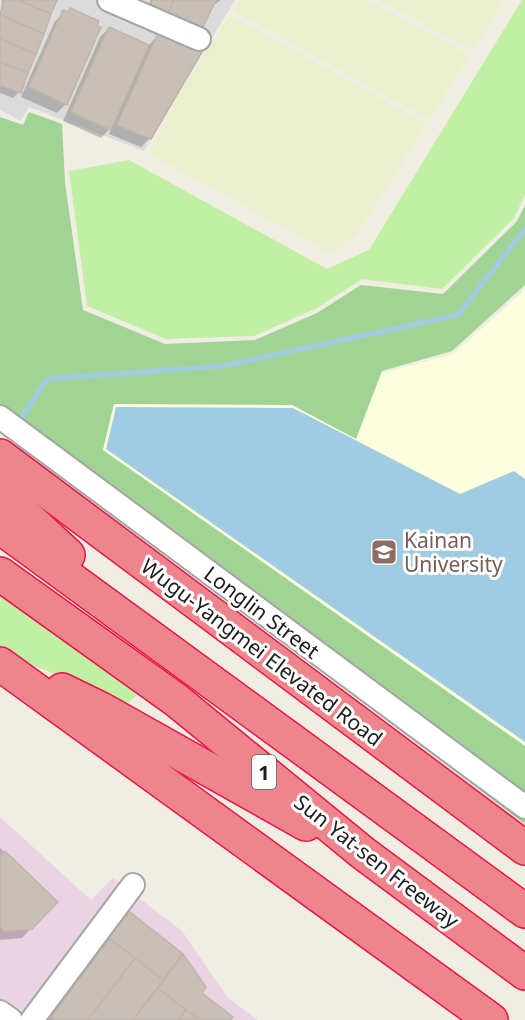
<svg xmlns="http://www.w3.org/2000/svg" width="525" height="1020" font-family="'Noto Sans',sans-serif">
  <style>
    .residential { fill: #dcdbdb }
    .industrial { fill: #ead4e3 }
    .education { fill: #fbffdd }
    .farmland { fill: #eaf0cd }
    .grass { fill: #c1efa4 }
    .forest { fill: #a0d394 }
    .water { fill: #a0cbe2 }
    .shadow { fill: #0003 }
    .lines { fill: none; stroke-linecap: round; stroke-linejoin: round }
    .stream { stroke: #a0cbe2; stroke-width: 5 }
    .building { fill: #c8c0b6; stroke: #c3b5a4; stroke-width: 1.5 }
    .minor-casing { stroke: #a5a5a5; stroke-width: 26 }
    .highway-casing { stroke: #e91546; stroke-width: 36 }
    .minor { stroke: #fff; stroke-width: 22 }
    .highway { stroke: #ee848c; stroke-width: 33 }
    .labels { text-anchor: middle; dominant-baseline: central; stroke-width: 6; stroke-linejoin: round; paint-order: stroke }
    .shield { fill: #fff; stroke: #626262; stroke-width: 1.5 }
    .shield-label { font-size: 20px; font-weight: bold; fill: #1e1e1e }
    .education-label { font-size: 21px; fill: #785e54; stroke: #fff; text-anchor: start }
    .street-label { font-size: 21px; fill: #1e1e1e; stroke: #fff }
  </style>
  <rect width="100%" height="100%" fill="#f0ede3"/>
  <path class="residential" d="M0 0H235L144 151 29 107 21 121 0 110Z"/>
  <path class="industrial" d="M0 817 91 900 113 878 182 931 228 998 258 1020H0Z"/>
  <path class="education" d="M525 290V764L96 451 107 397 386 372 453 354Z"/>
  <g class="farmland">
    <path d="M240 0H366L470 55 429 120 233 10Z"/>
    <path d="M378 0H504L473 50Z"/>
    <path d="M230 15 427 124 355 237 330 253 150 154 179 94Z"/>
  </g>
  <g class="grass">
    <path d="M522 0H525V195L514 218 442 289 362 279 317 308 254 336 166 339 87 306 69 171 129 160 327 269 369 250Z"/>
    <path d="M0 589 142 691 128 703 0 652Z"/>
  </g>
  <path class="forest" d="M29 112 62 124 65 183 83 310 165 344 255 340 317 313 361 285 443 294 517 221 525 205V285L452 351 382 371 356 439 292 405 114 404 103 450 525 746V824L23 447 0 409V117L23 125Z"/>
  <path class="water" d="M116 407 293 408 460 494 514 471 525 479V742L106 449Z"/>
  <g class="shadow">
    <path d="M2 0H56L19 92 13 98 0 93Z"/>
    <path d="M151 0H221L211 7 201 28 146 10Z"/>
    <path d="M70 10 66 104 57 113 21 97 55 21Z"/>
    <path d="M109 28 148 46 160 33 150 138 141 147 109 134 112 126 101 138 63 121 100 37Z"/>
    <path d="M0 848 56 902 22 938 0 940Z"/>
    <path d="M130 914 182 955 200 993 229 1020H48L102 948 96 944Z"/>
  </g>
  <g class="lines">
    <path class="stream" d="M17 424 47 379 223 366 458 315 525 229"/>
  </g>
  <g class="building">
    <path d="M4 0H19L51 14 44 34 0 15Z"/>
    <path d="M19 0H57L51 14Z"/>
    <path d="M153 0H174L168 13 151 4Z"/>
    <path d="M174 0H216L202 29 168 13Z"/>
    <path d="M70 8 99 21 97 26 101 27 67 105 29 87 63 10 68 12Z"/>
    <path d="M0 15 44 34 36 54 0 39Z"/>
    <path d="M109 27 149 45 111 130 71 112Z"/>
    <path d="M159 31 203 50 151 139 117 125Z"/>
    <path d="M0 39 36 54 28 73 0 62Z"/>
    <path d="M0 62 28 73 21 93 0 85Z"/>
    <path d="M5 851 58 902 32 929 5 932 0 927V856Z"/>
    <path d="M120 912 126 917 130 912 183 954 163 980 104 934Z"/>
    <path d="M109 939 135 958 88 1020H55L51 1017Z"/>
    <path d="M183 954 206 987 202 993 233 1017 231 1020H199L158 988Z"/>
    <path d="M135 958 163 980 133 1020H88Z"/>
    <path d="M158 988 186 1010 178 1020H133Z"/>
    <path d="M186 1010 199 1020H178Z"/>
  </g>
  <g class="lines">
    <defs>
      <g id="minor">
        <path d="M109 0 199 39"/>
        <path d="M0 417 525 807"/>
        <path d="M0 1012 11 1020"/>
        <path d="M32 1020 133 885"/>
      </g>
      <g id="highway">
        <path d="M0 456 525 848"/>
        <path d="M0 492 68 555"/>
        <path d="M0 527 525 911"/>
        <path d="M0 574 176 700 363 853 525 973"/>
        <path d="M0 664 491 1020"/>
        <path d="M62 690 101 709 306 824"/>
      </g>
    </defs>
    <use href="#minor" class="minor-casing"/>
    <use href="#highway" class="highway-casing"/>
    <use href="#minor" class="minor"/>
    <use href="#highway" class="highway"/>
  </g>
  <defs>
    <symbol id="university-square" viewBox="-11 -11 22 22"><rect x="-9" y="-9" width="18" height="18" rx="4" fill="#8d6e63" stroke="#fff"/><path d="M0-5L7-2L0 1L-7-2ZM-4 1L0 2.5L4 1V4Q0 6-4 4Z" fill="#fff"/></symbol>
  </defs>
  <g fill-rule="evenodd">
    <use href="#university-square" x="369" y="537" width="30" height="30"/>
  </g>
  <g class="labels">
    <rect class="shield" x="252" y="755" width="24" height="34" rx="4.5"/>
    <g class="shield-label">
      <text x="264" y="772">1</text>
    </g>
    <g class="education-label">
      <text x="404" y="540">Kainan<tspan x="404" dy="24">University</tspan></text>
    </g>
    <g class="street-label">
      <text transform="translate(262 612) rotate(37)">Longlin Street</text>
      <text transform="translate(262 652) rotate(37)">Wugu-Yangmei Elevated Road</text>
      <text transform="translate(377 861) rotate(38)">Sun Yat-sen Freeway</text>
    </g>
  </g>
</svg>
